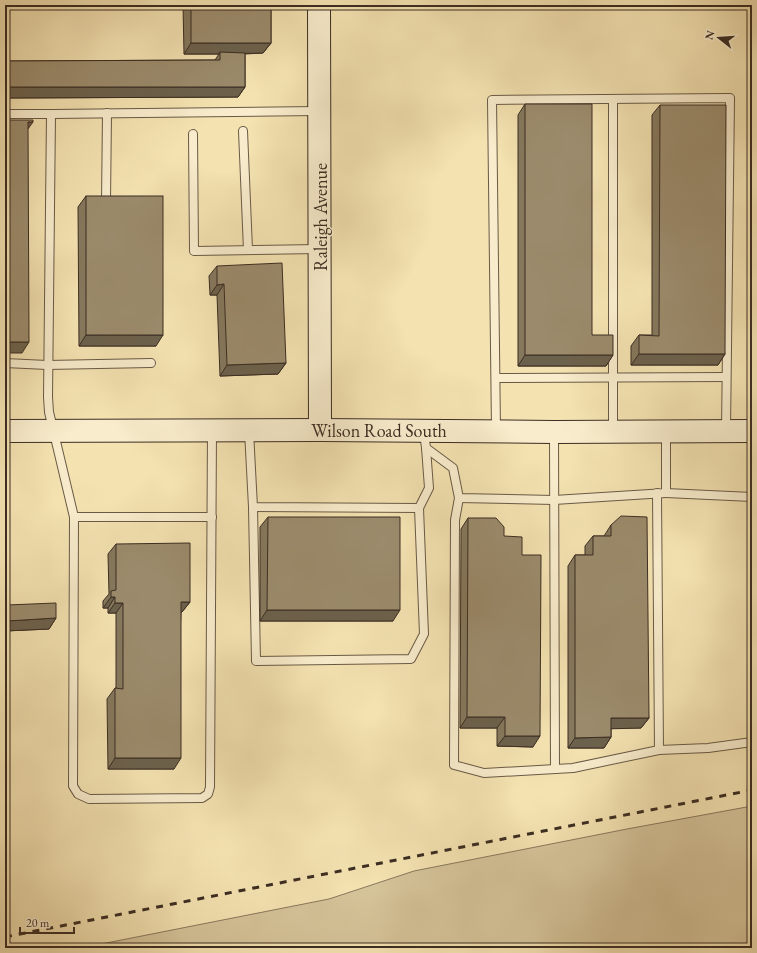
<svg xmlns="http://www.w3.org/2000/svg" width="757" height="953" font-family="'EB Garamond',serif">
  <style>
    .green { fill: #d5c399; stroke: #88785e }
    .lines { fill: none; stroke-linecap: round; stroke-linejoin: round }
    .lane-casing { stroke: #695a46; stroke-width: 10 }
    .secondary-casing { stroke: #3b2d22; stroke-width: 24 }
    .lane { stroke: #f8eccc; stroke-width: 8 }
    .secondary { stroke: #f8eccc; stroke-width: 22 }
    .rail { stroke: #3b2d22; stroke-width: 3; stroke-dasharray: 7 7; stroke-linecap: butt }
    .wall { fill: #85785d; stroke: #3b2d22 }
    .shaded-wall { fill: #6c614c; stroke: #3b2d22 }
    .building { fill: #9b8b6c; stroke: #3b2d22 }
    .labels { text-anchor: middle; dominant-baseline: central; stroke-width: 3; stroke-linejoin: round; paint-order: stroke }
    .street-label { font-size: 18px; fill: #3b2d22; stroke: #f8eccc }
  </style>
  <rect width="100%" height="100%" fill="#f4e2b1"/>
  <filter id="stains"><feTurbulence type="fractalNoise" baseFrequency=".005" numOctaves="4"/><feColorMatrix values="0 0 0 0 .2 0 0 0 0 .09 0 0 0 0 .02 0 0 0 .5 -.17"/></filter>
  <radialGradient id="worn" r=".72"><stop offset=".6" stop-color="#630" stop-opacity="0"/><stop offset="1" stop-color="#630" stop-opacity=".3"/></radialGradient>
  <path class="green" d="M752 806V948H81L329 899 414 871 627 829Z"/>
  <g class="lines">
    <defs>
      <g id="lane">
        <path d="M613 99V431"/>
        <path d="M5 114H51L48 397 49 412 74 517 73 786 78 794 89 799 202 798 208 794 210 787 212 430"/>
        <path d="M51 114 318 111"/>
        <path d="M243 131 248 250"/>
        <path d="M193 134 194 251 319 249"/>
        <path d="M106 202 107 113"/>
        <path d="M5 363 47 365 151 363"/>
        <path d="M496 378 726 377"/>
        <path d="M496 430 492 100 730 98 726 431"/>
        <path d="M249 431 253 507 419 508 429 488 426 448"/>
        <path d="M424 432 426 448 453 468 459 498 554 500 666 493V432"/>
        <path d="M554 433 555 769"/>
        <path d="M666 493 752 497"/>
        <path d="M459 498 455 520 454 765 484 773 573 768 659 750 657 493"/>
        <path d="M253 507 256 661 411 659 424 634 419 508"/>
        <path d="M74 517H212"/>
        <path d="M659 750 708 748 752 742"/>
      </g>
      <g id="secondary">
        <path d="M319 5 320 430"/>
        <path d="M5 431 320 430 554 432 752 431"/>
      </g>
    </defs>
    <use href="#lane" class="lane-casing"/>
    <use href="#secondary" class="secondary-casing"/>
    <use href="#lane" class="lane"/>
    <use href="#secondary" class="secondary"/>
    <path class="rail" d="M5 937 752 790"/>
  </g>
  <g class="wall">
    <path d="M183 5H271V43L263 53 245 54V87L238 97 5 98V64L7 61 215 60 219 54H184Z"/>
    <path d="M525 104 592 335 613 355 606 366H518V115Z"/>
    <path d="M660 105 725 354 718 365H631V346L639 335H652V115Z"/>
    <path d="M86 196 156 346H79L78 207Z"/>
    <path d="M217 266 286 363 278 374 220 376 217 295H210L209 276Z"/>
    <path d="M268 517 393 621H260V527Z"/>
    <path d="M468 518 504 536 522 555 533 747 497 746V728H460L461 529Z"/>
    <path d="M611 525 649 718 641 728H611V737L604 748H568V566L575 555H585V546L593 536H604Z"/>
    <path d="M116 544 190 602 182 612H181L174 769H108L107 699 115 688H116V613H108V608H103V601L109 594 108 554Z"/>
    <path d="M7 605 56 618 49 629 5 631V607Z"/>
  </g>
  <g class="shaded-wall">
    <path d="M191 43H271L263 53 220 54V52L219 54H184Z"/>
    <path d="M7 87H245L238 97 5 98V90Z"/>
    <path d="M28 122H33L25 133Z"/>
    <path d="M224 284 217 295H210L217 285Z"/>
    <path d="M86 335H163L156 346H79Z"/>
    <path d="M5 342H29L22 353H5Z"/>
    <path d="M639 354H725L718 365H631Z"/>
    <path d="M525 355H613L606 366H518Z"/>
    <path d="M286 363 278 374 220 376 227 365Z"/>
    <path d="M111 597H115L108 608H103Z"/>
    <path d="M181 602H190L182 612H173Z"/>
    <path d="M115 603H123L116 613H108Z"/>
    <path d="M267 610H400L393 621H260Z"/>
    <path d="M56 618 49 629 5 631V624L7 621Z"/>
    <path d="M467 717H505L497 728H460Z"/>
    <path d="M611 718H649L641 728 604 729Z"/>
    <path d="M505 736H540L533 747 497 746Z"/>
    <path d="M611 737 604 748H568L575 738Z"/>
    <path d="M115 758H181L174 769H108Z"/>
  </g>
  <g class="building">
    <rect x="191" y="5" width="80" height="38"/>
    <path d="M220 52 245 53V87H7V61L220 60Z"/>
    <path d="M525 104H592V335H613V355H525Z"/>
    <path d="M660 105H726L725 354H639V335L659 336Z"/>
    <path d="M5 120H33V122H28L29 342H5Z"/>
    <rect x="86" y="196" width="77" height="139"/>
    <path d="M282 263 286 363 227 365 224 284 217 285V266Z"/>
    <path d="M621 516 647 517 649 718H611V737L575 738V555H593V536H611V525Z"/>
    <path d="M268 517H400V610H267Z"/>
    <path d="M468 518H496L504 527V536L522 537V555H541L540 736H505V717H467Z"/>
    <path d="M190 543V602H181V758H115V688L123 689V603H115V597H111V591L116 590V544Z"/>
    <path d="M56 603V618L7 621V605Z"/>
  </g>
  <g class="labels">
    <g class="street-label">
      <text transform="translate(320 217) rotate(-90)">Raleigh Avenue</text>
      <text x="379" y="430">Wilson Road South</text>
    </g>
  </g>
  <rect width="757" height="953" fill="none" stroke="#f4e2b1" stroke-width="20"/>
  <rect x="6" y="6" width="745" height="941" fill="none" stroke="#3b2d22" stroke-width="2"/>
  <rect x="10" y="10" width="737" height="933" fill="none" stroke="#3b2d22"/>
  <g transform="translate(719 38) rotate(287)" stroke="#f8eccc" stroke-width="3" paint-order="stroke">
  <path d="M0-3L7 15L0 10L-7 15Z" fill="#3b2d22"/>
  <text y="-6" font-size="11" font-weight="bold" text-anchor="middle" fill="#3b2d22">N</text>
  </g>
  <path d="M20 927v6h54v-6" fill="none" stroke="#3b2d22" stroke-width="2"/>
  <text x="26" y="927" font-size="12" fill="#3b2d22" stroke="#f8eccc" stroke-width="3" paint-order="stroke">20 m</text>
  <rect width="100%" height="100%" filter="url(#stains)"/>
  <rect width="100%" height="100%" fill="url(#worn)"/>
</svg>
